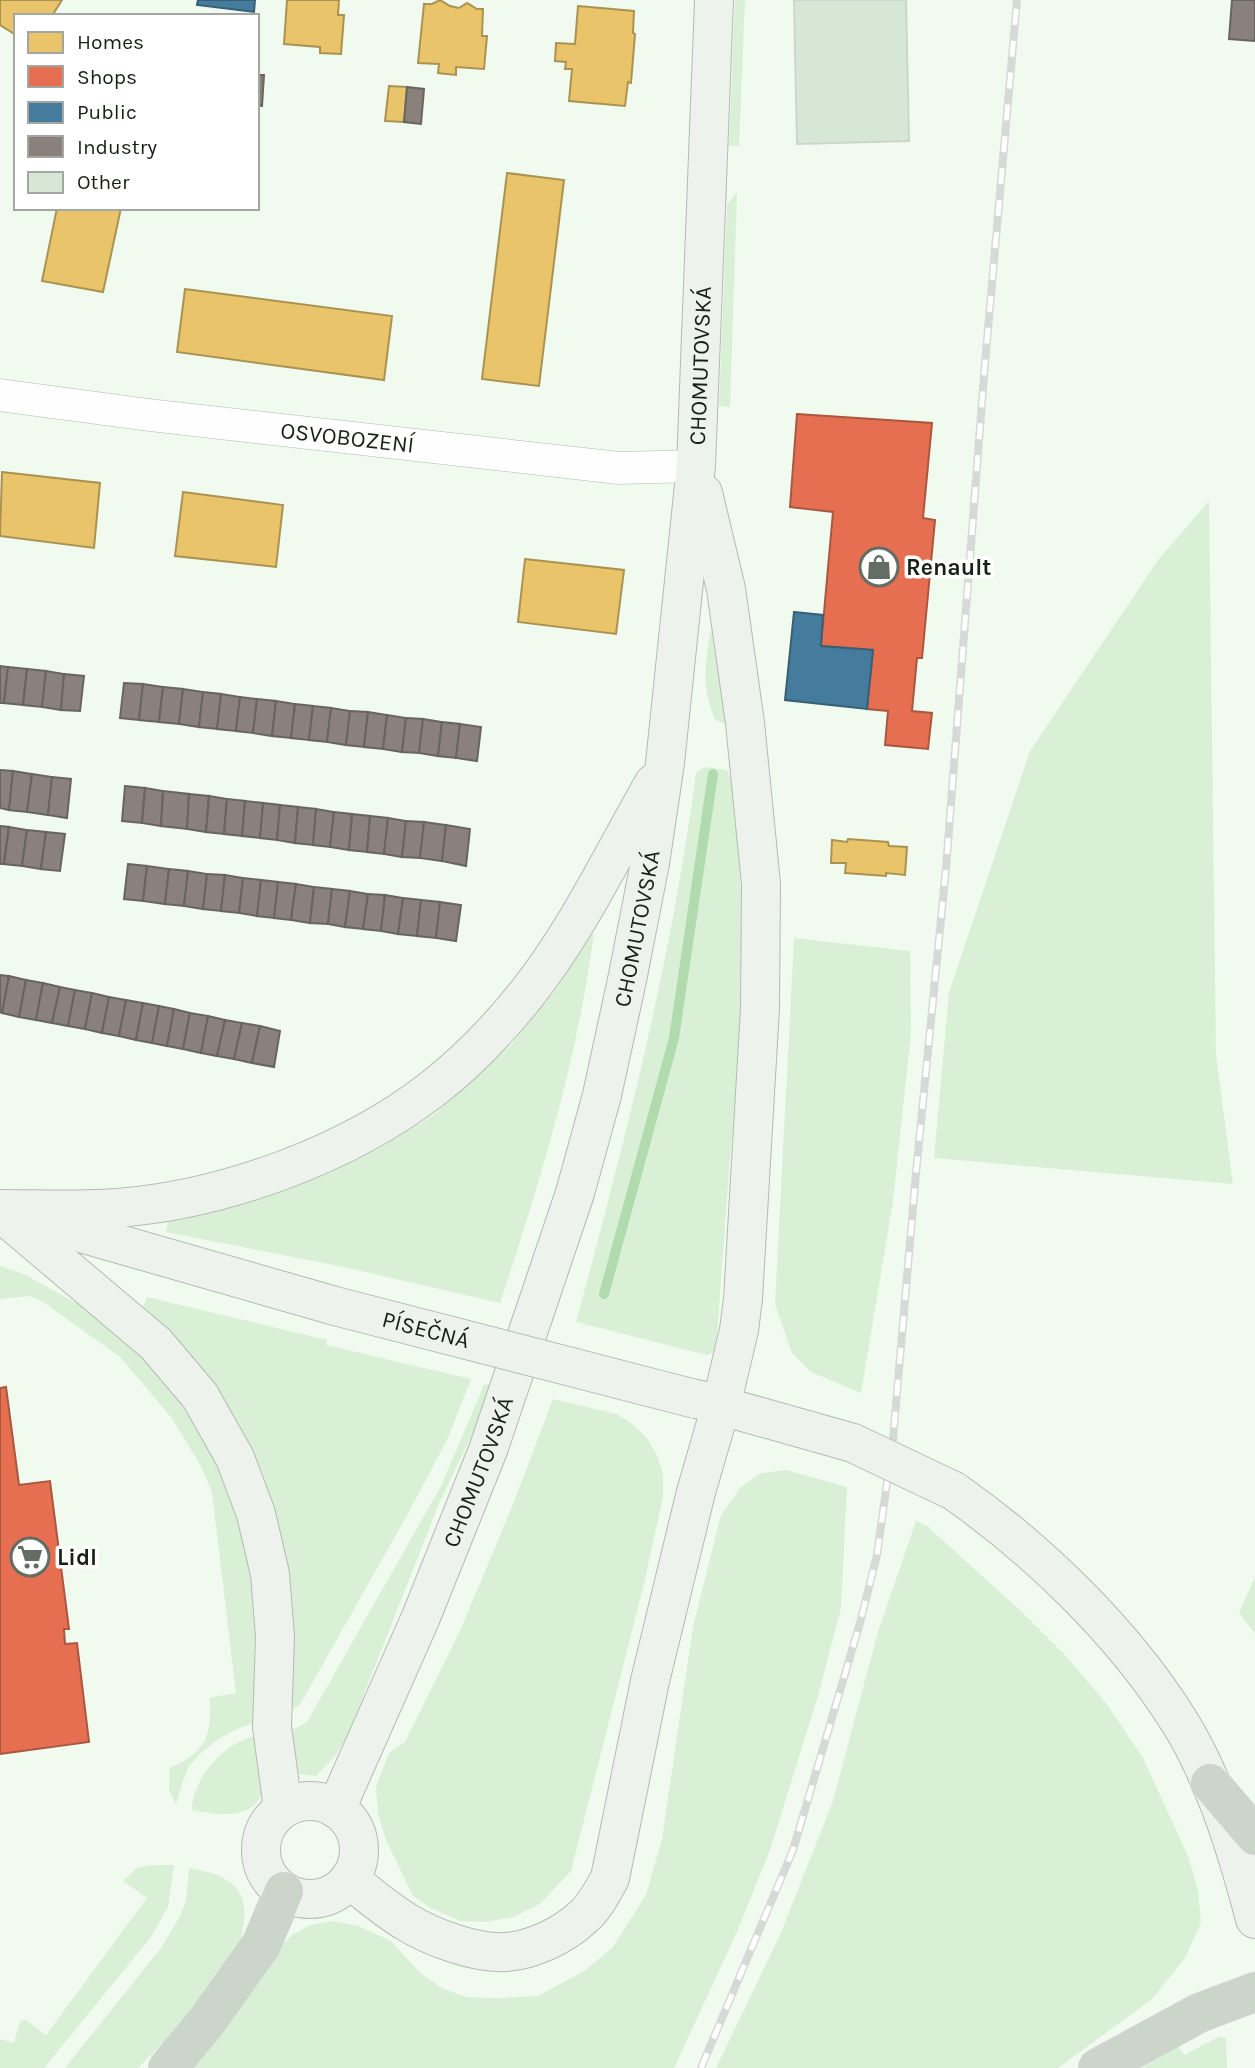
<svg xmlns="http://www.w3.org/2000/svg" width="1255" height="2068" font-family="Karla,sans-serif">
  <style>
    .green { fill: #d9f0d7 }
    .homes { fill: #e9c46a; stroke: #aa9351; stroke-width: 2 }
    .shops { fill: #e76f51; stroke: #a95840; stroke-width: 2 }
    .public { fill: #457b9d; stroke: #386075; stroke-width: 2 }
    .industry { fill: #8a817c; stroke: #68645e; stroke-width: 2 }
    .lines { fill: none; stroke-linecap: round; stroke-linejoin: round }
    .stream { stroke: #b1daaf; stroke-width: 10 }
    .building { fill: #d7e7d6; stroke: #cdd6cc; stroke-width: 2 }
    .street-casing { stroke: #b2bbb2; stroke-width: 33 }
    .secondary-casing { stroke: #b2bbb2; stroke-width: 40 }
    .highway-casing { stroke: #d0d5d0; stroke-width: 40 }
    .street { stroke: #fdfefd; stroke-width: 32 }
    .secondary { stroke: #edf2ed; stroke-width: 38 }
    .highway { stroke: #cbd5ca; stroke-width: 38 }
    .rail-casing { stroke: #d6dad6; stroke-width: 8 }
    .rail { stroke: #fff; stroke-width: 5; stroke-dasharray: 16; stroke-linecap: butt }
    .secondary-bridge-casing { stroke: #b2bbb2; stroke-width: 40; stroke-linecap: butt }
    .secondary-bridge { stroke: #edf2ed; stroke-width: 38 }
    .labels { text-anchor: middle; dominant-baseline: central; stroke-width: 7; stroke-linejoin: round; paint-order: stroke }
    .street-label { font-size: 23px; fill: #182118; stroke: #fff }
    .poi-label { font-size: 23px; font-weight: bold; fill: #182118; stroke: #fff; text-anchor: start }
  </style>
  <rect width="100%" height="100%" fill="#f0faef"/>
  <g class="green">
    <path d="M735 0H745L739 146H729Z"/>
    <path d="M737 192 730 407 719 406 727 205Z"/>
    <path d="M1209 501 1216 1055 1233 1184 934 1158 949 992 1030 751 1158 560Z"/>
    <path d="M711 628 727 724 715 720C701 683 705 666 711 628Z"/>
    <path d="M705 767 727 770 733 784 744 930 740 1044 729 1170 717 1337 714 1352 707 1355 576 1322C625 1141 672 959 696 773Z"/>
    <path d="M594 932C578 1059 540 1182 500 1303L344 1267 166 1232 169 1218 249 1202 330 1173 377 1150 432 1116 511 1045 554 992Z"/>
    <path d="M794 938 910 951 911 1033 893 1201 861 1393 811 1372 792 1353 775 1304Z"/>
    <path d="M0 1266 24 1274 85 1308 117 1331 164 1379 214 1454 228 1484 255 1577 257 1723C233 1726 203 1747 189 1767 183 1778 180 1792 176 1804L169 1791 170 1768C207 1751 211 1737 210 1698L236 1693 212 1493 202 1468 171 1417 120 1357 43 1302 30 1296 0 1299Z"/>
    <path d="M147 1297 327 1340 326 1345 471 1379 447 1440 410 1510 301 1703 286 1715 229 1410C205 1370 179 1337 143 1307Z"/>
    <path d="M490 1384 475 1428 438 1506 348 1735 337 1754 316 1776 297 1774 287 1733 307 1722 319 1701 441 1486 484 1385Z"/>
    <path d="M553 1399 617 1414 631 1423 647 1438 657 1455 663 1474V1497L644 1584 571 1871 540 1904 513 1917 485 1922 460 1921 431 1908 413 1896 386 1840 378 1814 376 1787 389 1753 405 1742 459 1633 512 1507Z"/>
    <path d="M786 1470 847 1487 841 1608 818 1696 770 1850 737 1932 674 2068H189L277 1949 292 1935 310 1925 333 1921 358 1926 391 1941 420 1973 442 1988 466 1997 498 1998 538 1996 584 1971 612 1948 646 1895 662 1839 693 1627 721 1515 740 1488 761 1473Z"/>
    <path d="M916 1521 927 1526 1022 1612 1066 1656 1106 1703 1143 1758 1188 1856 1198 1890 1201 1923 1185 1958 1152 1999 1058 2068H716L780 1935 833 1801 877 1635Z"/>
    <path d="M1255 1577V1633L1239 1613Z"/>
    <path d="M258 1736C260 1751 264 1769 263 1785 262 1820 217 1816 192 1810 192 1778 226 1740 258 1736Z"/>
    <path d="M153 1865H174L168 1907 151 1937 44 2068H0V2039L14 2043 20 2021 26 2020 46 2035 147 1898 123 1881 137 1868Z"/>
    <path d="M189 1868C226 1874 251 1886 243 1929 241 1937 240 1948 236 1955 210 1997 173 2032 138 2068H65L161 1948 179 1918 186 1901Z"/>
    <path d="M1220 2036 1226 2038 1227 2068H1141L1178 2046 1184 2055Z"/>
  </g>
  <g class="homes">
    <path d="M0 0H62L52 16H16V35L0 25Z"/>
    <path d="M287 0H339L338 15H344L341 54 320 53V47L284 44Z"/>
    <path d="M440 0 450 6 459 8 467 3 477 9H483L482 36H487L484 69 456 67V75L438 73 439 64 418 63 424 4H432Z"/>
    <path d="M578 6 634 11 633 33 635 34 631 83 628 82 625 106 569 101 572 69H565L566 62 555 61 556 43 575 44Z"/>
    <path d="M389 86 407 87 404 122 385 121Z"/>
    <path d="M507 173 564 180 539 386 482 379Z"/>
    <path d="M57 208H121L103 292 42 281Z"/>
    <path d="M185 289 392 316 384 380 177 352Z"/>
    <path d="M2 472 100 483 94 548 0 536Z"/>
    <path d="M183 492 283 505 276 567 175 556Z"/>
    <path d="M525 559 624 570 616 634 518 622Z"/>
    <path d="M848 839 888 842 889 846 907 847 905 875 886 873V876L845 873 846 863H831L832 840 847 842Z"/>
  </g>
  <g class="shops">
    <path d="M797 414 932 423 923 518 935 520 922 658H917L912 711 932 713 928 749 885 745 888 711 867 709 873 650 821 646 833 512 790 507Z"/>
    <path d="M6 1387 19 1485 50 1481 69 1629H64L65 1644 77 1643 89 1742 0 1754V1388Z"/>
  </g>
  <g class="public">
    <path d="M198 0H255L254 12 197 5Z"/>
    <path d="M794 612 823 615 821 646 873 650 867 709 785 700Z"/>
  </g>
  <g class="industry">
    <path d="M1232 0H1255V41L1229 39Z"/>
    <path d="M257 75H264L262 106 257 105Z"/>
    <path d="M407 87 424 89 421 124 404 122Z"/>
    <path d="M0 666 8 667 4 703H0Z"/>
    <path d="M8 667 27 669 23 705 4 703Z"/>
    <path d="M27 669 46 671 42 707 23 705Z"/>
    <path d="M46 671 64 674 61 710 42 707Z"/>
    <path d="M64 674 84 676 80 711 61 710Z"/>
    <path d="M124 683 143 684 139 720 120 718Z"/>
    <path d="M143 684 163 687 159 722 139 720Z"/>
    <path d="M163 687 183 689 179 724 159 722Z"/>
    <path d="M183 689 203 692 199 727 179 724Z"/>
    <path d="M203 692 221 694 217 729 199 727Z"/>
    <path d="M221 694 240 697 236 731 217 729Z"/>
    <path d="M240 697 257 699 253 733 236 731Z"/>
    <path d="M257 699 276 701 272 736 253 733Z"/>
    <path d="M276 701 295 704 291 738 272 736Z"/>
    <path d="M295 704 313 706 309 740 291 738Z"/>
    <path d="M313 706 331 708 327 742 309 740Z"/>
    <path d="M331 708 350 711 346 745 327 742Z"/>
    <path d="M350 711 368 712 364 747 346 745Z"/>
    <path d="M368 712 387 715 383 749 364 747Z"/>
    <path d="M387 715 406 718 402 752 383 749Z"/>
    <path d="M406 718 423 719 419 753 402 752Z"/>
    <path d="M423 719 442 722 438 756 419 753Z"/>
    <path d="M442 722 460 724 456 758 438 756Z"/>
    <path d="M460 724 481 727 477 761 456 758Z"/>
    <path d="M0 770 13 771 9 810 0 808Z"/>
    <path d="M13 771 32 774 27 812 9 810Z"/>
    <path d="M32 774 52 777 48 815 27 812Z"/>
    <path d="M52 777 71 779 67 818 48 815Z"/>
    <path d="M125 786 145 788 142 823 122 821Z"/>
    <path d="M145 788 163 791 161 826 142 823Z"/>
    <path d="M163 791 189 794 187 829 161 826Z"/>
    <path d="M189 794 209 796 206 832 187 829Z"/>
    <path d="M209 796 227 799 224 834 206 832Z"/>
    <path d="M227 799 245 801 242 836 224 834Z"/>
    <path d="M245 801 263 803 260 838 242 836Z"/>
    <path d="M263 803 280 805 277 840 260 838Z"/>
    <path d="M280 805 298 807 295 843 277 840Z"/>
    <path d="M298 807 316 809 313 845 295 843Z"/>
    <path d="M316 809 334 812 330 847 313 845Z"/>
    <path d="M334 812 352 814 349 850 330 847Z"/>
    <path d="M352 814 370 816 367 852 349 850Z"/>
    <path d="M370 816 388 818 384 854 367 852Z"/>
    <path d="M388 818 406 821 402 857 384 854Z"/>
    <path d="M406 821 424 822 420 858 402 857Z"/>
    <path d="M424 822 446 825 442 861 420 858Z"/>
    <path d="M446 825 470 829 466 866 442 861Z"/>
    <path d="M0 826 9 827 4 864H0Z"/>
    <path d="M9 827 27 830 22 866 4 864Z"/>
    <path d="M27 830 46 832 41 869 22 866Z"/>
    <path d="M46 832 65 834 60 871 41 869Z"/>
    <path d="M128 864 147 866 143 901 124 899Z"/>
    <path d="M147 866 169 869 165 904 143 901Z"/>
    <path d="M169 869 188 871 184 906 165 904Z"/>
    <path d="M188 871 207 874 203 909 184 906Z"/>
    <path d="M207 874 225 875 221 911 203 909Z"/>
    <path d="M225 875 243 878 239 913 221 911Z"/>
    <path d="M243 878 261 880 257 916 239 913Z"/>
    <path d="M261 880 278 882 274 918 257 916Z"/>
    <path d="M278 882 296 884 291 920 274 918Z"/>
    <path d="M296 884 314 887 310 923 291 920Z"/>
    <path d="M314 887 332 889 328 924 310 923Z"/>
    <path d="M332 889 350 891 345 927 328 924Z"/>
    <path d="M350 891 368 894 363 929 345 927Z"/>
    <path d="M368 894 385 895 381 931 363 929Z"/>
    <path d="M385 895 403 898 398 934 381 931Z"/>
    <path d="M403 898 421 900 417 936 398 934Z"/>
    <path d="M421 900 440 902 436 938 417 936Z"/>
    <path d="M440 902 461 905 456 941 436 938Z"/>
    <path d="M0 975 9 976 2 1013 0 1012Z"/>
    <path d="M9 976 26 980 19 1017 2 1013Z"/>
    <path d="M26 980 43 983 36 1020 19 1017Z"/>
    <path d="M43 983 60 987 52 1023 36 1020Z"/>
    <path d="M60 987 75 990 68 1026 52 1023Z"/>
    <path d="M75 990 92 993 85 1029 68 1026Z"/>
    <path d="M92 993 109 997 102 1033 85 1029Z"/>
    <path d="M109 997 126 1000 119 1036 102 1033Z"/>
    <path d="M126 1000 143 1003 136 1040 119 1036Z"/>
    <path d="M143 1003 159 1006 152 1043 136 1040Z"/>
    <path d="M159 1006 174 1009 167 1046 152 1043Z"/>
    <path d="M174 1009 190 1013 183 1049 167 1046Z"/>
    <path d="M190 1013 208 1016 201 1053 183 1049Z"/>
    <path d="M208 1016 225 1020 217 1056 201 1053Z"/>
    <path d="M225 1020 242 1023 234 1059 217 1056Z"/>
    <path d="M242 1023 260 1026 252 1063 234 1059Z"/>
    <path d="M260 1026 280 1031 274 1067 252 1063Z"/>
  </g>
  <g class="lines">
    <path class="stream" d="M604 1294 674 1038 713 774"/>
  </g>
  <path class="building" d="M794 0H906L909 141 797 144Z"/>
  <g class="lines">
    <defs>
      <g id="street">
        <path id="s1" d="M0 395 149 415 619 468 696 466"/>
      </g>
      <g id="secondary">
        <path d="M0 1209C39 1209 78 1211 117 1208 223 1200 347 1155 431 1090 466 1063 497 1031 525 996 577 931 613 854 654 783"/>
        <path d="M0 1212 156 1344 200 1396 235 1458 256 1514 270 1574 275 1637 272 1727 283 1808"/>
        <path d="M39 1221 335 1306"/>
        <path d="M697 1399 853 1443"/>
        <path d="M954 1491C1038 1550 1124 1633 1179 1721 1215 1778 1238 1854 1255 1919"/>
        <circle cx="310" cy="1850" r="49"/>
        <path id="s2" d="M336 1809 421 1617 488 1450 575 1193 602 1095 627 980 650 863 665 763 696 466 714 0"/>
        <path d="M349 1879C367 1893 385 1909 405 1921 430 1937 476 1954 506 1952 533 1950 564 1935 583 1917 595 1907 602 1892 610 1878L650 1681 696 1492 721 1406 739 1330 743 1299 760 1008 761 884 745 723 726 589 703 493"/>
      </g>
      <g id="highway">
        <path d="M1210 1783 1255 1836"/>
        <path d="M168 2068 207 2021 261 1945 284 1891"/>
        <path d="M1098 2068 1199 2013 1255 1992"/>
      </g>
    </defs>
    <use href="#street" class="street-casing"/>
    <use href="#secondary" class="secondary-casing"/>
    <use href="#highway" class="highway-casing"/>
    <use href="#street" class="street"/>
    <use href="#secondary" class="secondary"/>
    <use href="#highway" class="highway"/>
    <defs>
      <path id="rail" d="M701 2068 793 1850 860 1623 877 1555 893 1439 916 1173 946 868 985 363 1017 0"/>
    </defs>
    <use href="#rail" class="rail-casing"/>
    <use href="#rail" class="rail"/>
    <defs>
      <g id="secondary-bridge">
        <path id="s3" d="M335 1306 695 1399"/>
        <path d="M853 1443 954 1491"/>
      </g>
    </defs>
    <use href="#secondary-bridge" class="secondary-bridge-casing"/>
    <use href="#secondary-bridge" class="secondary-bridge"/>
  </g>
  <defs>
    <symbol id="shop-ring" viewBox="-11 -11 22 22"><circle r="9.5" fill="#fff" stroke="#646d63" stroke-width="1.5"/><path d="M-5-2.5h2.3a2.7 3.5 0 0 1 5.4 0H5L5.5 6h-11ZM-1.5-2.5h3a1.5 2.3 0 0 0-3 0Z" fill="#646d63"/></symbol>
    <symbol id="supermarket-ring" viewBox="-11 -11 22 22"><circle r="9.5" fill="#fff" stroke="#646d63" stroke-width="1.5"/><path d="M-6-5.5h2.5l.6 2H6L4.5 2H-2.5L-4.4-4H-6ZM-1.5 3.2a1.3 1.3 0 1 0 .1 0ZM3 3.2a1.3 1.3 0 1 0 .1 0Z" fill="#646d63"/></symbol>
  </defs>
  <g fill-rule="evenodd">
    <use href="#shop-ring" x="857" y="545" width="44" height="44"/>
    <use href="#supermarket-ring" x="8" y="1535" width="44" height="44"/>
  </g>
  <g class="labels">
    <g class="street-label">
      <text stroke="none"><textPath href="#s2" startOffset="1500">CHOMUTOVSKÁ</textPath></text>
      <text stroke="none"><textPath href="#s1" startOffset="350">OSVOBOZENÍ</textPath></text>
      <text stroke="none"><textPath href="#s2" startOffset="933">CHOMUTOVSKÁ</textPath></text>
      <text stroke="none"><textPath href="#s3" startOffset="94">PÍSEČNÁ</textPath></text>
      <text stroke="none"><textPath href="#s2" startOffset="366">CHOMUTOVSKÁ</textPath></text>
    </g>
    <g class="poi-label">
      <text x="906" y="567">Renault</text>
      <text x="57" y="1557">Lidl</text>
    </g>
  </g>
  <rect x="14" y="14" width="245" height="196" fill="#ffffff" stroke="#a3a6a3" stroke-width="2"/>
  <rect x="28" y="32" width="35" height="21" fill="#e9c46a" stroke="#a3a6a3" stroke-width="2"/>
  <text x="77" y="49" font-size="21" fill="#182118">Homes</text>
  <rect x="28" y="66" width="35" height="21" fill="#e76f51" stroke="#a3a6a3" stroke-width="2"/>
  <text x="77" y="84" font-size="21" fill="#182118">Shops</text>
  <rect x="28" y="102" width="35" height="21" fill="#457b9d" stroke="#a3a6a3" stroke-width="2"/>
  <text x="77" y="119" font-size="21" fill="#182118">Public</text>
  <rect x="28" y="136" width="35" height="21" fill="#8a817c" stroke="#a3a6a3" stroke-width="2"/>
  <text x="77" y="154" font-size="21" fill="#182118">Industry</text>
  <rect x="28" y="172" width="35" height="21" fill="#d7e7d6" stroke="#a3a6a3" stroke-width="2"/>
  <text x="77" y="189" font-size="21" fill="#182118">Other</text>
</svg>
